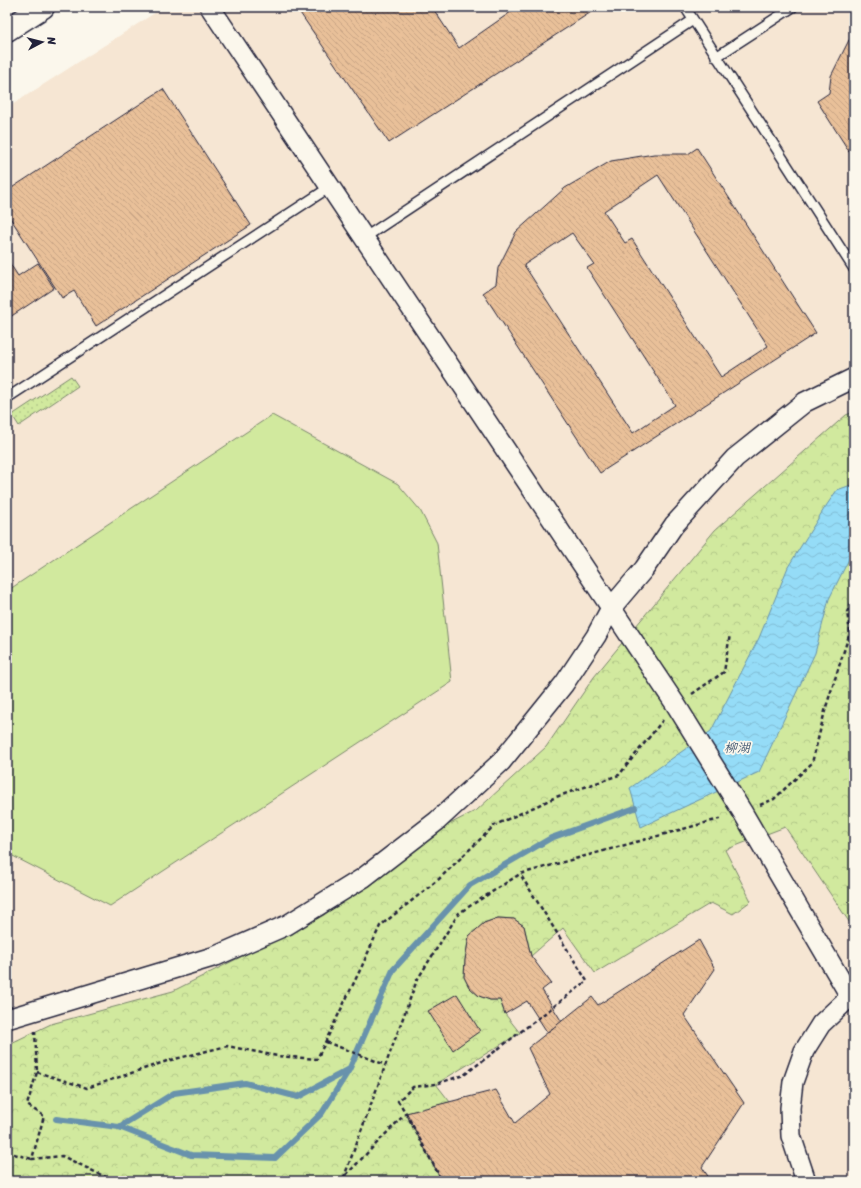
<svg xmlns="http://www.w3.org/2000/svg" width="861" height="1188" font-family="Sriracha,'LXGW WenKai TC',sans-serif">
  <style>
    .built { fill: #f6e6d3 }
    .grass { fill: url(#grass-dots); stroke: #7a866c }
    .park { fill: url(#park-crowns); stroke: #7a866c }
    .pitch { fill: #d1e99e; stroke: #7a866c }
    .water { fill: url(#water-waves); stroke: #6792ac }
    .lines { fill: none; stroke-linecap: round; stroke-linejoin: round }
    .stream { stroke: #6792ac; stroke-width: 6 }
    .building { fill: url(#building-back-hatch); stroke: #22223b; fill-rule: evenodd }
    .service-casing { stroke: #22223b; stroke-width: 12 }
    .minor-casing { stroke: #22223b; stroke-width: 22 }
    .secondary-casing { stroke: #22223b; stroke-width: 25 }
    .path { stroke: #22223b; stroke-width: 2.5; stroke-dasharray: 4 3; stroke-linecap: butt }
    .service { stroke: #fbf7ec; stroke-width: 9 }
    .minor { stroke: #fbf7ec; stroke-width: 19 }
    .secondary { stroke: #fbf7ec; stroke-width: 22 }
    .labels { text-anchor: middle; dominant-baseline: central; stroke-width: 3.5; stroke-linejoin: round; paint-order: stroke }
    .water-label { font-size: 13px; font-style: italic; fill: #445a73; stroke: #fbf7ec }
  </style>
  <defs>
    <pattern id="grass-dots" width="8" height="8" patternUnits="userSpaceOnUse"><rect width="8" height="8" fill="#d1e99e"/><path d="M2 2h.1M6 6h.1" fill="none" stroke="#b3c889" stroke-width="1.8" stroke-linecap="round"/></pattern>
    <pattern id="park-crowns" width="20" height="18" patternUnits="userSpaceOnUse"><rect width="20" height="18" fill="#d1e99e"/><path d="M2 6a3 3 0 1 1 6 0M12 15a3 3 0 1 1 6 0" fill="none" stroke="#b3c889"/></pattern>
    <pattern id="water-waves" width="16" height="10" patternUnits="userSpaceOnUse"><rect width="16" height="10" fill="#95dcf7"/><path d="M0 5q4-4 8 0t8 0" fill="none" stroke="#80bcd5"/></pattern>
    <pattern id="building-back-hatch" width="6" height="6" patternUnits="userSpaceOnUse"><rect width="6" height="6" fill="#e9c099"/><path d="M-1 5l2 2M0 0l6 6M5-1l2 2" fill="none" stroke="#c8a585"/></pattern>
  </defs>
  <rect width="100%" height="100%" fill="#fbf7ec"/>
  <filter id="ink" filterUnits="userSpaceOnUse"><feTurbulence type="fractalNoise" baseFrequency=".025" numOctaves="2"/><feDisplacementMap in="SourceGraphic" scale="8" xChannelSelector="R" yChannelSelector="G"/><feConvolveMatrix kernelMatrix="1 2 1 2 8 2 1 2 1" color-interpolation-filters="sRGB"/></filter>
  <g filter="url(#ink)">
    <path class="built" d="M164 7H854V1181H7V108Z"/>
    <path class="grass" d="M71 376 78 386 19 426 12 415Z"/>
    <path class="park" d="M854 412V929L785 827 725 850 751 901 733 914 711 903 595 973 563 928 531 956 524 926 514 919 498 918 484 923 469 936 465 960 464 977 469 987 479 996 490 1000H500L505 1014 520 1033 436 1084 450 1102 406 1114 442 1181H7V1045L51 1024 173 991 324 915 399 850 477 810 546 747 594 677 715 530 846 415Z"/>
    <path class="pitch" d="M272 415 398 484 420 510 437 543 452 682 110 906 7 853V591Z"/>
    <path class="water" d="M854 484V549L829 599 815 653 759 772 641 827 630 788 711 731 759 638 788 567 824 509 837 490Z"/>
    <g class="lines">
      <g class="stream">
        <path d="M56 1119 119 1127 191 1155 275 1158 322 1113 349 1070 393 970 470 885 551 838 635 808"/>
        <path d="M119 1127 174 1093 245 1083 298 1097 348 1070"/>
      </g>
    </g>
    <g class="building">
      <path d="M296 7H432L459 48 518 7H599L389 143Z"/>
      <path d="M854 36V159L817 101 829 93 831 76 849 40Z"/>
      <path d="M163 89 251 225 96 326 74 291 62 298 7 213V191Z"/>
      <path d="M697 148 816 333 600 473 483 293 496 284 498 268 516 232 565 188 611 161 654 154H688ZM658 175 768 346 721 377 632 239 625 243 604 211ZM572 233 594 264 587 268 675 405 633 433 524 265Z"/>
      <path d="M7 259 18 276 38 263 54 288 7 319Z"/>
      <path d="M498 918 514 919 524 926 531 956 551 983 542 990 562 1022 547 1032 527 1001 505 1014 500 1000H490L479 996 469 987 464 977 465 960 469 936 484 923Z"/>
      <path d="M699 940 715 969 684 1015 744 1103 702 1167 711 1181H442L406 1113 496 1090 515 1123 550 1094 528 1048 592 997 598 1005Z"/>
      <path d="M457 994 480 1031 453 1050 428 1011Z"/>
    </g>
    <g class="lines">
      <defs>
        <g id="service">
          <path d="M685 7 854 269"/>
          <path d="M716 57 793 7"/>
          <path d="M364 238 693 20"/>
          <path d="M7 398 330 187"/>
        </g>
        <g id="minor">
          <path d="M210 7 676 705 743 813 850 996"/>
          <path d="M7 1019 216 956 287 925 363 878 437 821 501 762 564 684 596 636 611 608 644 569 674 525 735 458 805 402 854 378"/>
          <path d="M806 1181 791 1136 790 1108 793 1082 804 1051 821 1024 854 993"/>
        </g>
        <path id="secondary" d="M7 30 43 7"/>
      </defs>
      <use href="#service" class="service-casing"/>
      <use href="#minor" class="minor-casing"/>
      <use href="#secondary" class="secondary-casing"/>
      <g class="path">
        <path d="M692 694 724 672 730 634"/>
        <path d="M760 805 774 799 812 763 826 707 850 632 847 612 854 598"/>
        <path d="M35 1031 37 1072 27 1105 44 1116 32 1159 62 1156 114 1181"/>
        <path d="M326 1042 386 1065"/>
        <path d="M37 1072 87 1088 167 1061 227 1046 277 1056 317 1059 362 966 380 926 439 879 495 825 556 797 619 775 663 720"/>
        <path d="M406 1113 442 1181"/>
        <path d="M7 1152 32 1159"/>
        <path d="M342 1181 344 1177 406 1113 398 1101 413 1087 436 1084 464 1075 587 981 520 874"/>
        <path d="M351 1181 344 1177 417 980 459 913 520 874 723 818"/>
      </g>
      <use href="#service" class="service"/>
      <use href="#minor" class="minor"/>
      <use href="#secondary" class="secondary"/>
    </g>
  </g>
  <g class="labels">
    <g class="water-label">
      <text x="737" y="747">柳湖</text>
    </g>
  </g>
  <rect width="861" height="1188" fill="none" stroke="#fbf7ec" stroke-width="24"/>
  <rect x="12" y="12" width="837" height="1164" fill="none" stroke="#22223b" stroke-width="1.5" filter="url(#ink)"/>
  <g transform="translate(42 42) rotate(83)" stroke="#fbf7ec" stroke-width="3" paint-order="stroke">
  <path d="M0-3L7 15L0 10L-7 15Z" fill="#22223b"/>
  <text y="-6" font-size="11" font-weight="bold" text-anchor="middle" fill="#22223b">N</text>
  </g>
</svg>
